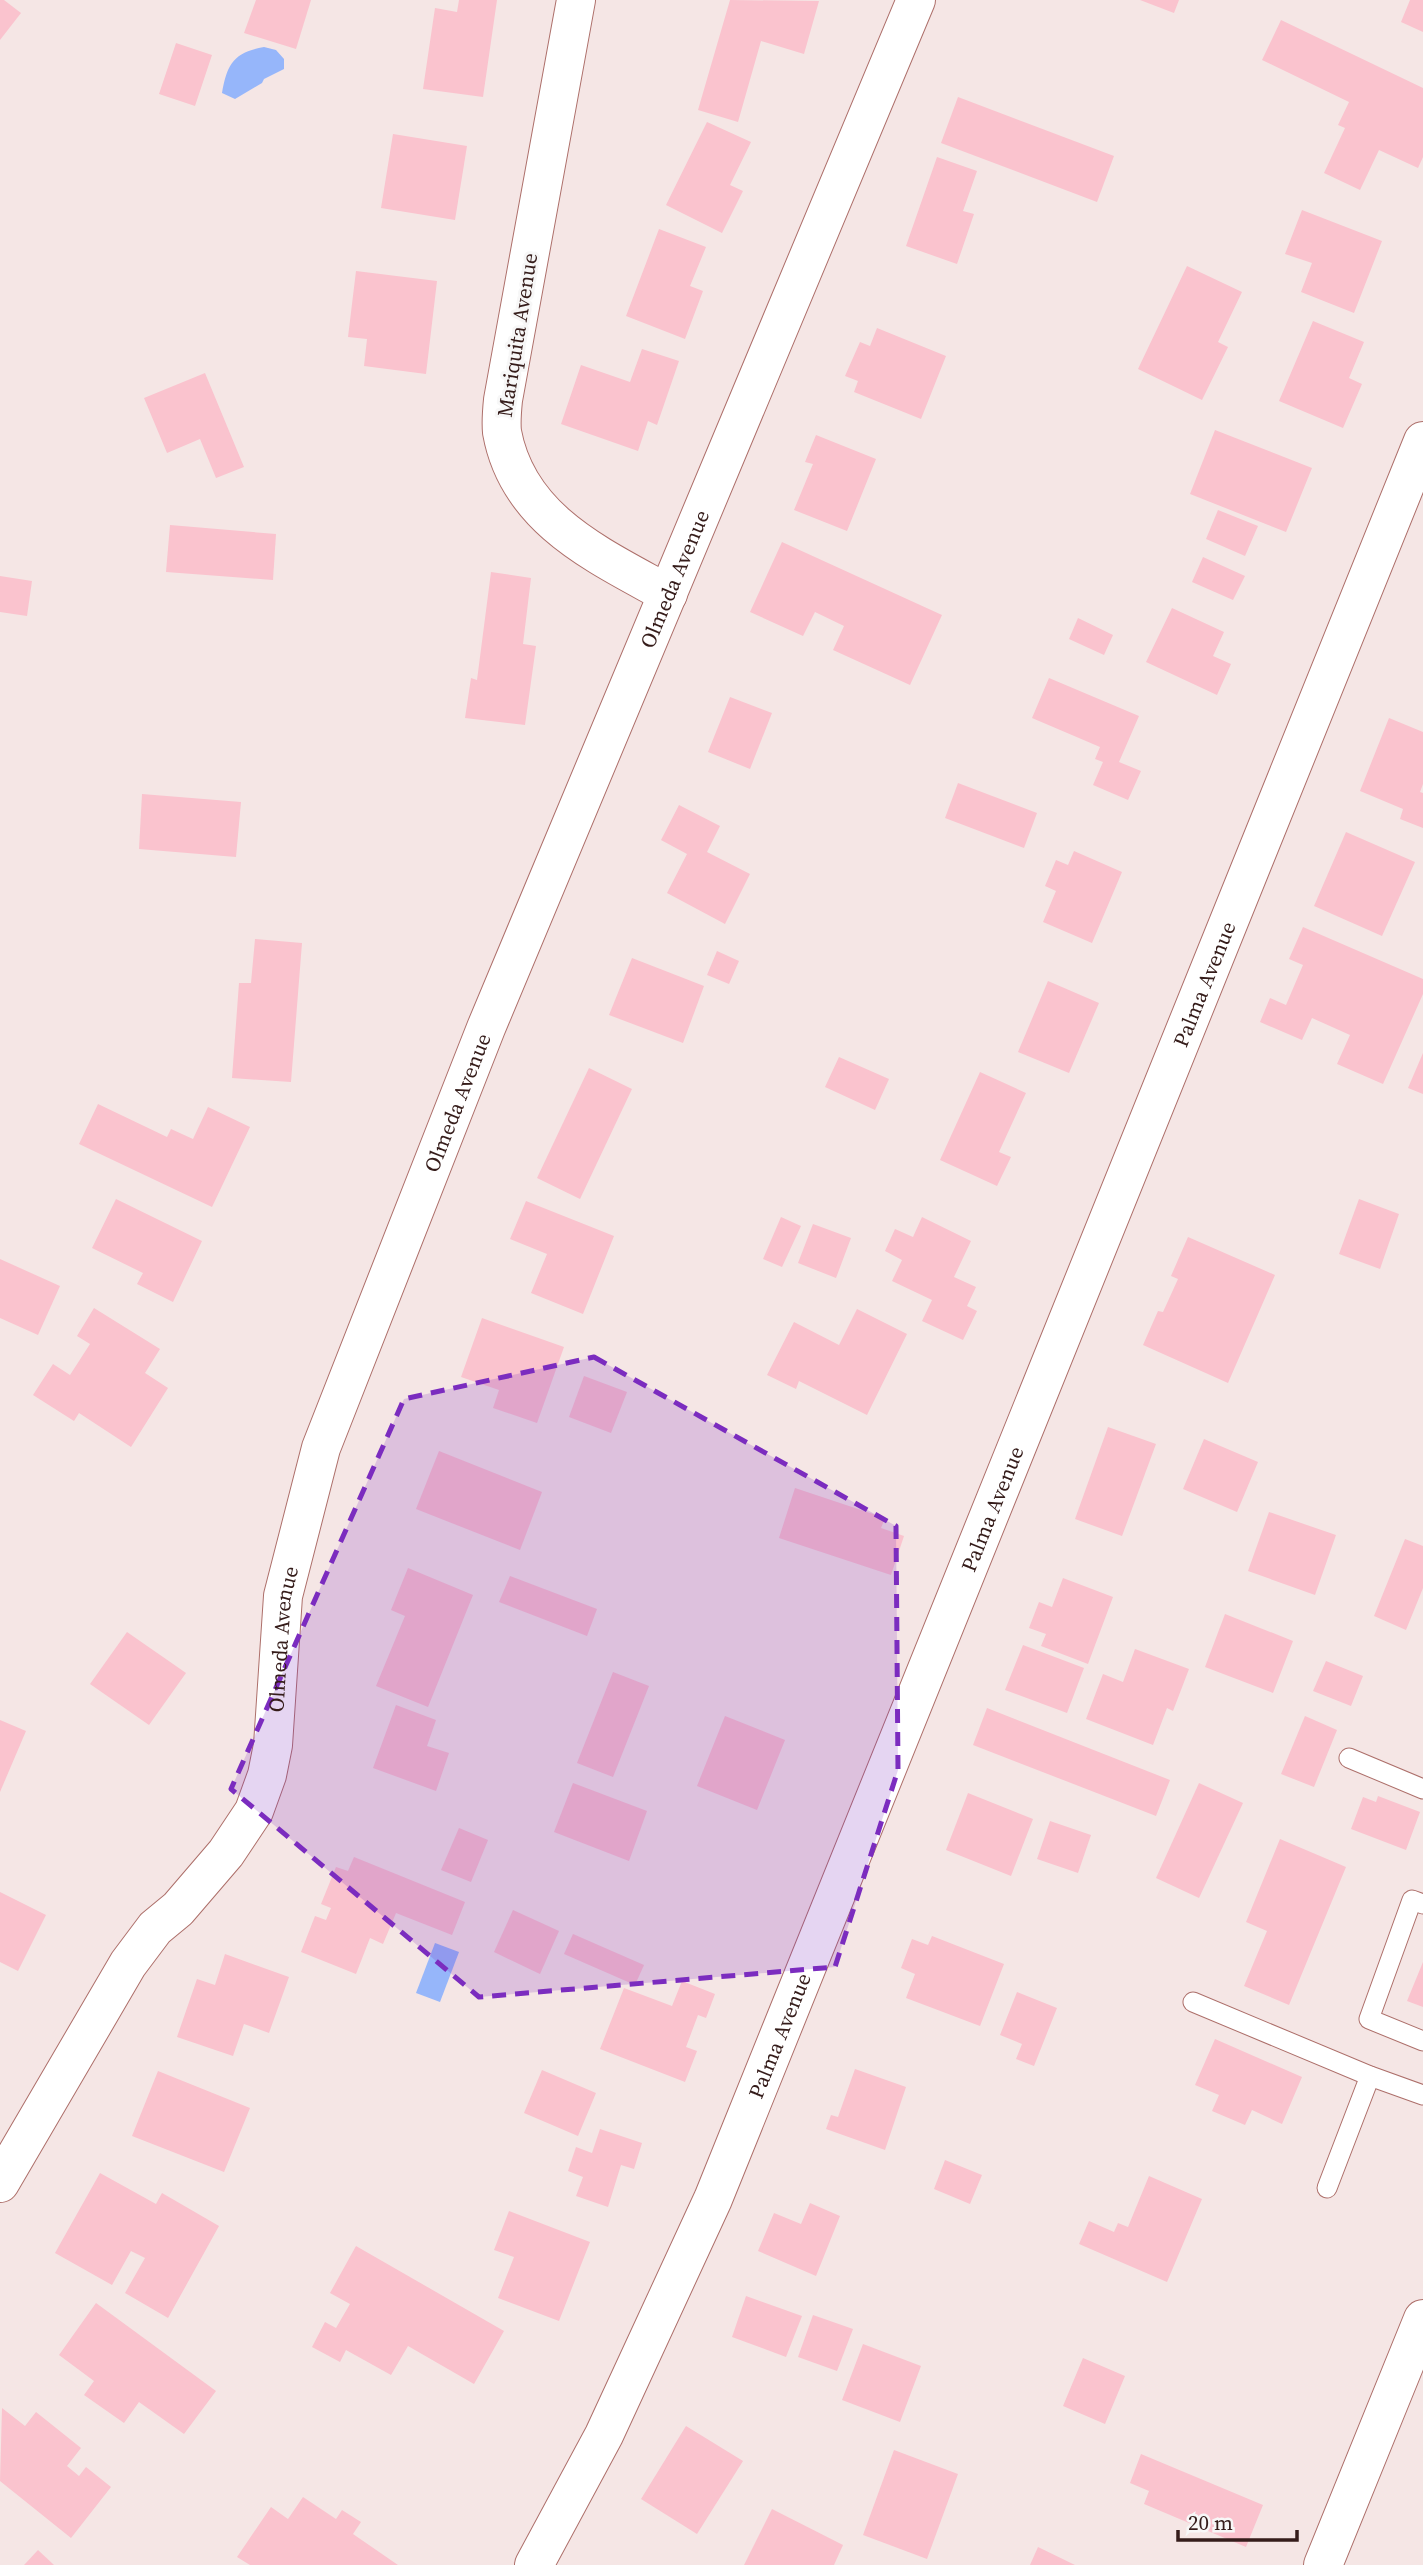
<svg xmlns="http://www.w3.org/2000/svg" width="1423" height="2565" font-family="'Source Serif 4',serif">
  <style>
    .water { fill: #96b6fa }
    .building { fill: #fac3ce }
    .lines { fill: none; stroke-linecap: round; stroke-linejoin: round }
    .lane-casing { stroke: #ad6f6a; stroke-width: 21 }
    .street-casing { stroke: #ad6f6a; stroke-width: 40 }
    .secondary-casing { stroke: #ad6f6a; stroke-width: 40 }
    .lane { stroke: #fff; stroke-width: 19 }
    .street { stroke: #fff; stroke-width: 38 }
    .secondary { stroke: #fff; stroke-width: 38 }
    .marked { fill: #7b2cbf; fill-opacity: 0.2; stroke: #7b2cbf; stroke-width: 5; stroke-dasharray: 14 9; stroke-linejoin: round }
    .labels { text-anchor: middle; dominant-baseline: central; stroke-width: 6; stroke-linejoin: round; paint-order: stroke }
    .street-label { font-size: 21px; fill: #351c1a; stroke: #f7f7f7 }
  </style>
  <rect width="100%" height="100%" fill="#f5e6e5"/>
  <g class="water">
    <path d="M264 47 276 50 284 59V69L264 79 262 83 235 99 222 93C227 64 234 52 264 47Z"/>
    <path d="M435 1943 459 1952 440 2002 416 1993Z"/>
  </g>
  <g class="building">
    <path d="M0 0H4L21 13 0 40Z"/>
    <path d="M256 0H311L296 49 244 33Z"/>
    <path d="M459 0H497L483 97 423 89 435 8 457 12Z"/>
    <path d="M730 0 819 1 804 54 761 41 738 122 698 110Z"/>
    <path d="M1140 0H1179L1174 13Z"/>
    <path d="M1410 0H1423V32L1401 22Z"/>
    <path d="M1281 20 1423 88V157L1418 168 1379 150 1360 190 1324 173 1345 128 1338 125 1349 102 1262 60Z"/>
    <path d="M176 43 212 55 195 106 159 94Z"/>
    <path d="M958 97 1114 156 1097 202 941 143Z"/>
    <path d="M707 122 751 142 730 185 743 191 722 233 666 205Z"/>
    <path d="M393 134 467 146 455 220 381 208Z"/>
    <path d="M937 157 977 171 963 211 974 214 957 264 906 246Z"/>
    <path d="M1302 210 1382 241 1354 313 1301 292 1312 263 1285 254Z"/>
    <path d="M659 229 706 247 690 286 703 291 685 339 626 316Z"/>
    <path d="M1187 266 1242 292 1218 342 1228 347 1202 400 1138 369Z"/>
    <path d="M356 271 437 281 426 374 364 366 367 339 348 337Z"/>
    <path d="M1313 321 1364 342 1349 378 1362 384 1343 428 1279 401Z"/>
    <path d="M877 328 946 356 921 419 854 392 858 381 845 376 860 342 870 346Z"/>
    <path d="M642 349 679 361 657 425 648 421 638 451 561 424 581 365 630 382Z"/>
    <path d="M205 373 244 467 216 478 200 439 167 453 144 398Z"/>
    <path d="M1215 430 1312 468 1286 532 1190 494Z"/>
    <path d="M816 435 876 459 847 531 794 510 813 464 805 462Z"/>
    <path d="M1218 510 1258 526 1245 556 1206 539Z"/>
    <path d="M170 525 276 534 273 580 166 572Z"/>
    <path d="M782 542 942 615 910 685 833 650 844 626 815 612 803 636 750 612Z"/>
    <path d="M1203 557 1245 576 1233 600 1192 582Z"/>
    <path d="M491 572 531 578 523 644 536 646 525 725 465 718 471 678 477 680Z"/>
    <path d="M0 576 32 581 27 616 0 612Z"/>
    <path d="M1172 608 1224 632 1213 656 1231 664 1217 695 1146 662Z"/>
    <path d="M1078 618 1113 635 1104 655 1069 639Z"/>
    <path d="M1049 678 1139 716 1119 762 1141 771 1128 800 1093 785 1103 762 1095 759 1100 747 1032 718Z"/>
    <path d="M730 697 772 713 750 769 708 752Z"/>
    <path d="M1389 718 1423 732V784L1420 792 1423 793V828L1400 819 1403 809 1360 791Z"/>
    <path d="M958 783 1037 813 1024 848 945 818Z"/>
    <path d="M142 794 241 802 236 857 139 849Z"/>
    <path d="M679 805 720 826 707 852 750 874 725 924 667 893 687 854 661 840Z"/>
    <path d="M1346 832 1415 862 1382 936 1314 906Z"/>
    <path d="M1074 851 1122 872 1092 943 1043 922 1056 891 1045 886 1056 860 1068 865Z"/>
    <path d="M1303 927 1423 979V994L1383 1084 1337 1064 1350 1035 1312 1018 1302 1040 1260 1022 1270 998 1286 1005 1303 965 1289 959Z"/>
    <path d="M255 939 302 943 291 1082 232 1078 239 983H251Z"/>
    <path d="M717 951 739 961 729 984 707 975Z"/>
    <path d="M632 958 704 986 683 1043 609 1015Z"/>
    <path d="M1048 981 1099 1003 1069 1073 1018 1052Z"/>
    <path d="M1423 1053V1094L1408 1088Z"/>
    <path d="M839 1057 889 1079 875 1110 825 1087Z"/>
    <path d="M589 1068 632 1089 580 1199 537 1178Z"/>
    <path d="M980 1072 1026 1093 999 1152 1011 1157 997 1186 940 1160Z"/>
    <path d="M98 1104 167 1137 171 1129 193 1139 208 1107 250 1127 212 1207 79 1144Z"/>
    <path d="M116 1199 202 1241 173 1302 137 1284 143 1273 92 1248Z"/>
    <path d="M1359 1199 1399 1214 1380 1269 1339 1254Z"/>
    <path d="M526 1201 614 1236 583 1314 531 1293 547 1254 510 1239Z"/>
    <path d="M781 1217 801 1226 782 1267 763 1259Z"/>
    <path d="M922 1217 971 1241 954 1277 976 1287 967 1306 977 1311 963 1340 922 1321 932 1300 892 1281 902 1260 885 1251 895 1229 913 1237Z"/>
    <path d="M813 1224 851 1238 836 1278 798 1263Z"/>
    <path d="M1188 1237 1275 1275 1228 1383 1143 1345 1158 1311 1163 1312 1178 1279 1171 1276Z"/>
    <path d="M0 1259 60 1286 38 1335 0 1318Z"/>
    <path d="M94 1308 160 1349 145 1373 168 1388 131 1447 79 1413 74 1421 33 1395 53 1364 70 1375 90 1344 77 1336Z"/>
    <path d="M857 1309 907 1334 867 1415 799 1381 796 1389 767 1375 794 1322 839 1345Z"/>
    <path d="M482 1318 564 1347 537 1423 493 1408 499 1390 461 1377Z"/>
    <path d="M584 1376 627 1392 611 1433 569 1417Z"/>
    <path d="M1108 1427 1156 1444 1122 1536 1075 1519Z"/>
    <path d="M1204 1439 1258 1462 1237 1512 1183 1489Z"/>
    <path d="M439 1451 542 1492 520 1550 416 1509Z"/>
    <path d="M795 1488 885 1518 881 1528 904 1536 891 1575 779 1538Z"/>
    <path d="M1269 1512 1336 1535 1315 1595 1248 1571Z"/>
    <path d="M1405 1539 1423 1546V1588L1406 1630 1374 1616Z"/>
    <path d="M408 1568 473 1595 428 1707 376 1686 405 1616 391 1610Z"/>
    <path d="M510 1576 597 1609 587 1636 499 1602Z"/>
    <path d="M1063 1578 1113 1597 1088 1664 1041 1646 1046 1634 1029 1628 1039 1602 1052 1607Z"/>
    <path d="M1225 1614 1293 1641 1273 1693 1205 1667Z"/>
    <path d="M127 1632 186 1673 149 1725 90 1684Z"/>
    <path d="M1023 1645 1084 1668 1067 1713 1005 1690Z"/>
    <path d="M1135 1649 1189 1669 1173 1711 1167 1708 1153 1745 1086 1719 1103 1674 1123 1682Z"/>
    <path d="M1326 1661 1363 1676 1351 1706 1313 1691Z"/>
    <path d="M613 1672 649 1686 613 1777 577 1763Z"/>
    <path d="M396 1705 436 1720 427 1746 449 1753 436 1791 373 1768Z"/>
    <path d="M987 1708 1170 1780 1156 1816 973 1745Z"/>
    <path d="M725 1716 785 1740 757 1810 697 1786Z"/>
    <path d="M1305 1716 1337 1730 1314 1787 1281 1774Z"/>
    <path d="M0 1720 26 1731 0 1792Z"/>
    <path d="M573 1783 647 1811 629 1861 554 1832Z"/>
    <path d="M1199 1783 1243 1803 1199 1898 1156 1878Z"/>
    <path d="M968 1793 1033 1819 1011 1876 946 1850Z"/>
    <path d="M1378 1796 1420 1812 1406 1850 1351 1829 1363 1797 1376 1802Z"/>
    <path d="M1050 1821 1091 1835 1078 1873 1037 1859Z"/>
    <path d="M459 1828 488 1840 471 1882 441 1870Z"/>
    <path d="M1280 1839 1346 1867 1289 2005 1244 1986 1267 1931 1246 1922Z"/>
    <path d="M354 1857 465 1902 452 1935 396 1913 383 1944 370 1938 356 1974 301 1952 315 1916 326 1920 331 1908 321 1904 336 1867 348 1871Z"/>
    <path d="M0 1892 46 1915 18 1971 0 1962Z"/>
    <path d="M513 1910 559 1931 540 1974 494 1952Z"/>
    <path d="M573 1934 644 1965 635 1985 564 1954Z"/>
    <path d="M932 1936 1004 1964 980 2026 906 1998 915 1974 901 1968 912 1939 928 1945Z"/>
    <path d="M225 1954 289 1977 269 2033 244 2024 233 2056 177 2037 197 1979 215 1985Z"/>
    <path d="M1423 1962V2007L1407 2001Z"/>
    <path d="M682 1981 715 1994 706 2018 698 2015 686 2047 697 2051 685 2082 600 2049 624 1988 672 2006Z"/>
    <path d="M1017 1992 1057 2008 1034 2066 1016 2059 1022 2044 1000 2035Z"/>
    <path d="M1215 2039 1302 2077 1282 2124 1252 2110 1245 2125 1212 2111 1219 2095 1195 2085Z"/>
    <path d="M855 2069 906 2087 885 2150 826 2129 831 2115 838 2117Z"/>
    <path d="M542 2070 596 2093 578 2136 524 2113Z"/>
    <path d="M158 2071 250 2108 224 2172 132 2136Z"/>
    <path d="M600 2129 642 2143 634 2169 621 2165 608 2207 576 2196 583 2177 568 2171 576 2147 592 2153Z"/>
    <path d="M945 2160 982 2175 970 2204 934 2189Z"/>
    <path d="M100 2173 156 2204 162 2193 219 2226 168 2318 125 2293 145 2258 131 2251 112 2285 55 2253Z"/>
    <path d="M1149 2176 1202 2199 1167 2282 1079 2244 1089 2221 1114 2232 1118 2223 1128 2227Z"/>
    <path d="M810 2203 840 2216 816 2276 758 2251 774 2213 801 2224Z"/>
    <path d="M509 2211 590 2242 559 2321 498 2298 514 2257 494 2250Z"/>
    <path d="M356 2246 504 2331 474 2384 408 2346 391 2375 346 2350 340 2362 312 2347 325 2322 336 2328 350 2304 330 2293Z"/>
    <path d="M746 2296 802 2316 786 2357 732 2337Z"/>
    <path d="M96 2303 216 2391 184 2434 139 2402 124 2423 84 2395 94 2381 59 2355Z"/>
    <path d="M813 2315 853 2329 837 2371 798 2357Z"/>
    <path d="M863 2344 921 2366 900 2422 842 2400Z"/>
    <path d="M1083 2358 1125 2376 1105 2424 1063 2406Z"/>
    <path d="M2 2408 25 2426 36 2412 81 2448 67 2466 79 2476 86 2467 111 2487 71 2538 0 2481Z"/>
    <path d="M686 2426 743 2461 697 2534 641 2499Z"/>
    <path d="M894 2450 958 2474 927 2559 863 2535Z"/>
    <path d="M1141 2454 1263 2505 1246 2547 1144 2504 1149 2491 1130 2483Z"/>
    <path d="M303 2497 336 2519 342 2510 361 2522 353 2534 398 2565H250L237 2557 271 2507 288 2519Z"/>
    <path d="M772 2509 843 2545 834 2565H744Z"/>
    <path d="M1038 2547 1075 2565H1030Z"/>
    <path d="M38 2550 54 2565H24Z"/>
  </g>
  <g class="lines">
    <defs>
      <g id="lane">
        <path d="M1349 1758 1423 1789"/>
        <path d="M1423 1904 1412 1900 1369 2019 1423 2041"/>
        <path d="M1193 2002 1370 2076 1423 2095"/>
        <path d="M1327 2188 1370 2076"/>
      </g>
      <g id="street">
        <path d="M576 0 503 400C502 410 501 422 502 432 518 520 598 555 668 594"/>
        <path id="s1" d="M0 2183 128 1964 155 1928 178 1909 226 1853 254 1811 267 1775 273 1745 283 1596 321 1448 486 1028 916 0"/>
        <path id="s2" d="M534 2565 604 2435 713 2199 1423 441"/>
      </g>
      <path id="secondary" d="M1323 2565 1423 2319"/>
    </defs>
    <use href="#lane" class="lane-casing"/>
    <use href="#street" class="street-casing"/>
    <use href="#secondary" class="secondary-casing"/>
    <use href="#lane" class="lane"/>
    <use href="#street" class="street"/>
    <use href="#secondary" class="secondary"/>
  </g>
  <path class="marked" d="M594 1357 896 1526 898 1770 835 1967 479 1997 231 1789 404 1399Z"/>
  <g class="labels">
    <g class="street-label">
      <text transform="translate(517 335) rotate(-81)">Mariquita Avenue</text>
      <text stroke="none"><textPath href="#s1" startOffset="1762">Olmeda Avenue</textPath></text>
      <text stroke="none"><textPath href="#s2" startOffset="1718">Palma Avenue</textPath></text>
      <text stroke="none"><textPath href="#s1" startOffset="1195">Olmeda Avenue</textPath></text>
      <text stroke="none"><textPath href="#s2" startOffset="1152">Palma Avenue</textPath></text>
      <text stroke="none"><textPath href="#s1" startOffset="628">Olmeda Avenue</textPath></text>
      <text stroke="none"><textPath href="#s2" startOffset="584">Palma Avenue</textPath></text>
    </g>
  </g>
  <path d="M1178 2530v10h119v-10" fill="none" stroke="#351c1a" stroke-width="3.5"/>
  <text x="1188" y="2530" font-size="21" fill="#351c1a" stroke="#f7f7f7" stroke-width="5" paint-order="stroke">20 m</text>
</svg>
